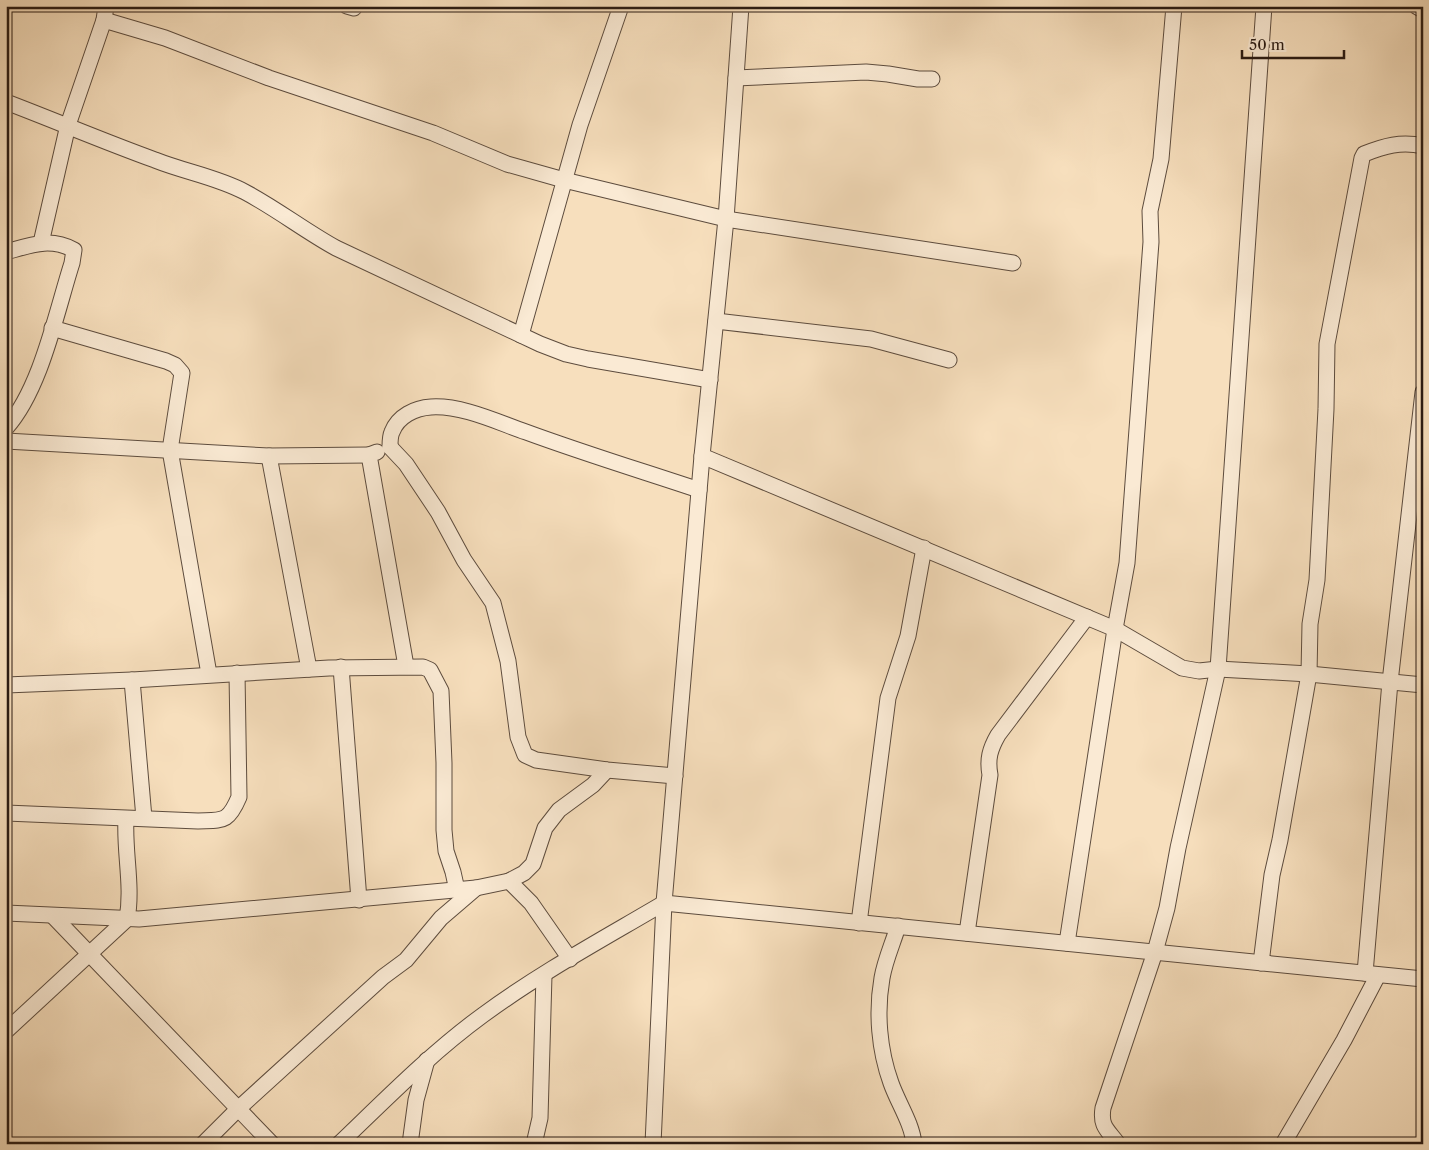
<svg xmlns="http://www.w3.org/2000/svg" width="1429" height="1150" font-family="'Libre Caslon Text',serif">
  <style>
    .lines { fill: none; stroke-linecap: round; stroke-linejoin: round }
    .minor-casing { stroke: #5d4c3e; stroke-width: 17 }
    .minor { stroke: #faead4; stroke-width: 15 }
  </style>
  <rect width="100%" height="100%" fill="#f7dfbd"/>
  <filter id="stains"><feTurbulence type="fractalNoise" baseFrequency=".004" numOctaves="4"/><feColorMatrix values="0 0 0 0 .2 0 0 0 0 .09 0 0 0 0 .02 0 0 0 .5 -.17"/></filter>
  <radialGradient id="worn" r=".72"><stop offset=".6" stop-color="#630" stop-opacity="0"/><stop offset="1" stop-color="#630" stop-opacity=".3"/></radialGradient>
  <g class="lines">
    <defs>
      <g id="minor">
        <path d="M347 6 354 8"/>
        <path d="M1416 6 1423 10"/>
        <path d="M104 20 165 38 269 78 433 133 507 164 564 180 726 219 1013 263"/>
        <path d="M736 78 866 72 888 74 918 79H932"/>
        <path d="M6 102C56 121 105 142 155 160 185 172 217 177 245 192 277 209 305 231 336 248L540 344 566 354 588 359 710 380"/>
        <path d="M41 243 68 125 104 20 106 6"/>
        <path d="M6 252C31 245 50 237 74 250L72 263C56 313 41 389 6 428"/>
        <path d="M716 321 871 339 949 360"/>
        <path d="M52 328 166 361 175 365 182 373 170 450 209 674"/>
        <path d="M521 335 580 125 621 6"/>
        <path d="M6 441 269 456 369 455"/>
        <path d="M390 447 406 464 438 512 464 560 493 603 508 661 518 737 525 755 536 760 607 770 675 776"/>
        <path d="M390 447C390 443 390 436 392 432 398 416 415 408 431 407 462 405 497 422 526 432 583 453 642 471 699 490"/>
        <path d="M377 452 369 455 406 666"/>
        <path d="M269 456 309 669"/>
        <path d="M702 456 1115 629 1182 668 1199 671 1218 669 1309 674 1423 685"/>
        <path d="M341 667 359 900"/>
        <path d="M132 680 144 818"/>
        <path d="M6 685 132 680 329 668 423 667 430 670 441 691 444 763V830L446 851 453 872 457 890"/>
        <path d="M6 813 198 821C223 820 228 823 239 797L237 673"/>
        <path d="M509 881 531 903 570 959"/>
        <path d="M6 913 139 919 476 888 509 881 524 873 533 864 545 828 559 810 593 785 607 770"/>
        <path d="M53 916 272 1144"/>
        <path d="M859 923 888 698 908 636 924 548"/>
        <path d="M898 926C893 943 885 960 882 978 876 1012 879 1050 891 1083 898 1103 912 1123 914 1144"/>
        <path d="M967 933 990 775C987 759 990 749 998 735L1087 617"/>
        <path d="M1067 943 1115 629 1127 563 1151 242 1150 211 1161 159 1174 6"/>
        <path d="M1261 963 1272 875 1280 840 1309 674 1310 624 1317 580 1326 409 1327 344 1362 158 1364 154C1384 146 1401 141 1423 146"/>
        <path d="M1365 973 1390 682 1423 392"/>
        <path d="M6 1031 127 919C133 886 124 852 126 819"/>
        <path d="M203 1144 239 1108 383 977 406 960 441 918 476 888"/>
        <path d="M339 1144C386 1099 431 1053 483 1015 540 973 603 939 664 903L1423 979"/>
        <path d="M410 1144 416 1100 427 1060"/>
        <path d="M534 1144 540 1118 544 975"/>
        <path d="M653 1144 664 903 702 456 726 219 741 6"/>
        <path d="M1118 1144C1108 1130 1100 1127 1103 1108L1155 952 1167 908 1178 848 1218 669 1264 6"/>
        <path d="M1283 1144 1344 1040 1378 975"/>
      </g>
    </defs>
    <use href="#minor" class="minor-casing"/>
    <use href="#minor" class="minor"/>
  </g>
  <rect width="1429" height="1150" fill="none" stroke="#f7dfbd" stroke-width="25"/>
  <rect x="8" y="8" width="1414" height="1135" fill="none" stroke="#2a1b13" stroke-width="2.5"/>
  <rect x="12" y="12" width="1404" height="1125" fill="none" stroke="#2a1b13"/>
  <path d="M1242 50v8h102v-8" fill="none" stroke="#2a1b13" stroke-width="2.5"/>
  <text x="1249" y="50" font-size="15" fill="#2a1b13" stroke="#faead4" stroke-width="4" paint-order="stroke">50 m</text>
  <rect width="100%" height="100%" filter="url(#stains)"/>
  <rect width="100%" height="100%" fill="url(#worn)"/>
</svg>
